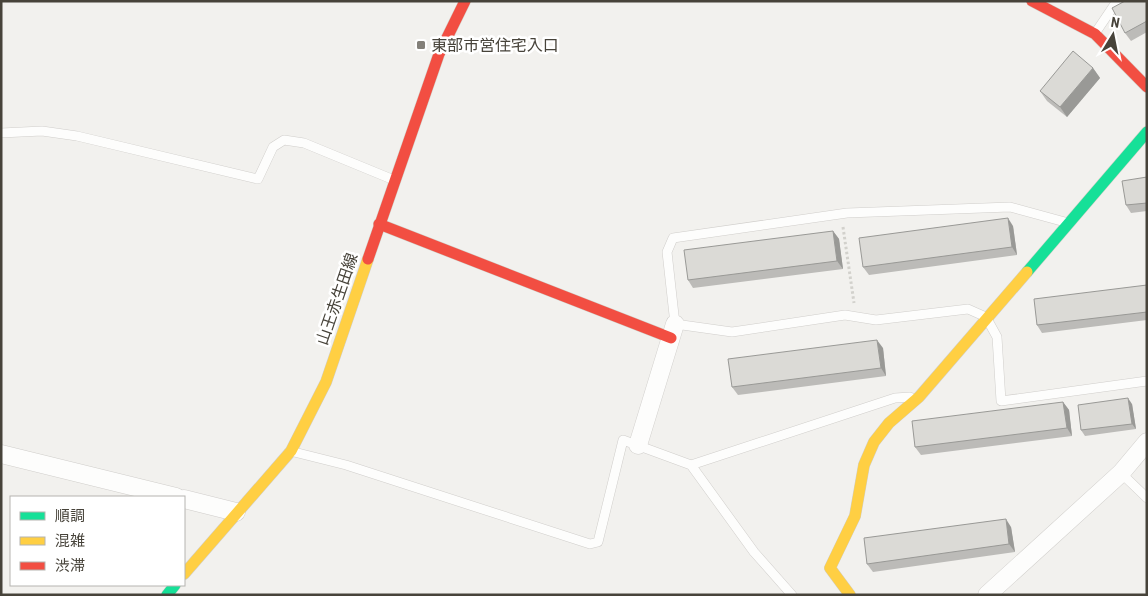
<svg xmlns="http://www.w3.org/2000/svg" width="1148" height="596" font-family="'Roboto Condensed','Noto Sans JP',sans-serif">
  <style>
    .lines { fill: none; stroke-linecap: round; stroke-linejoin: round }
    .lane-casing { stroke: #d0cecb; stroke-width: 10 }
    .street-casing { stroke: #d0cecb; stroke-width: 19 }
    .fast-casing { stroke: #d0cec6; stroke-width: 12 }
    .slow-casing { stroke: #d0cec6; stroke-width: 12 }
    .jam-casing { stroke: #d0cec6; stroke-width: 12 }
    .path { stroke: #d2d1cc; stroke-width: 3; stroke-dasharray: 2.5 2.5; stroke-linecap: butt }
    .lane { stroke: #fdfdfc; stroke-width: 9 }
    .street { stroke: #fdfdfc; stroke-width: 18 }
    .fast { stroke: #16e098; stroke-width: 11 }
    .slow { stroke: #ffcf43; stroke-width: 11 }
    .jam { stroke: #f24e42; stroke-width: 11 }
    .wall { fill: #bcbbb8 }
    .shaded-wall { fill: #999996 }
    .building { fill: #dbdad6; stroke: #999996 }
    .poi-dot { fill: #838079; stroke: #fff; stroke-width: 2 }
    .labels { text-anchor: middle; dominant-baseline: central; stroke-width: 5; stroke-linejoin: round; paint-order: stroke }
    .poi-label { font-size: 16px; fill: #47433a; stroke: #fff; text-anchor: start }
    .street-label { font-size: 16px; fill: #47433a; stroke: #fff }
  </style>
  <rect width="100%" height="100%" fill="#f2f1ee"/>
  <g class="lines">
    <defs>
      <g id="lane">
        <path d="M1096 32 1117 1"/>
        <path d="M1 133 42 131 77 136 258 179 273 147 284 140 304 143 394 180"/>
        <path d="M1065 222 1010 207 847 213 673 238 667 252 675 324 732 332 845 315 876 320 968 309 986 317 997 337 1001 401 1147 381"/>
        <path d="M294 452 346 465 590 544 598 542 623 440 691 465 754 552 792 595"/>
        <path d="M691 465 895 398 910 397"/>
        <path d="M1121 473 1147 498"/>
      </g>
      <g id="street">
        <path d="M638 445 675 324"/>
        <path d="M1 454 176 497"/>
        <path d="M184 499 236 512"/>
        <path d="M987 595 1121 473 1147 442"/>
      </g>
      <g id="fast">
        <path d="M1027 272 1147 132"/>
        <path d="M167 595 175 585"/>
      </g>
      <g id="slow">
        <path d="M184 574 291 451 326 382 368 259"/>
        <path d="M850 595 830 568 855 516 864 465 874 442 889 423 919 397 1027 272"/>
      </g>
      <g id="jam">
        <path d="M1032 1 1095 34 1147 87"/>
        <path d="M379 224 671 338"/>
        <path d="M368 259 439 54 465 1"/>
      </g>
    </defs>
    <use href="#lane" class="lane-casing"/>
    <use href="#street" class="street-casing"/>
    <use href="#fast" class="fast-casing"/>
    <use href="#slow" class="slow-casing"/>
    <use href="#jam" class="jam-casing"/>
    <path class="path" d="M843 227 854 303"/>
    <use href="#lane" class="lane"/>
    <use href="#street" class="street"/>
    <use href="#fast" class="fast"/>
    <use href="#slow" class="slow"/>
    <use href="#jam" class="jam"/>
  </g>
  <g class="wall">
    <path d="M1147 1V32L1131 41 1125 33Z"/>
    <path d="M1093 68 1100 78 1067 117 1047 101 1040 91Z"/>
    <path d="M1147 177V211L1131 213 1126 205Z"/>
    <path d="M1013 226 1017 255 869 275 863 267Z"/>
    <path d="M833 231 839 239 843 269 693 288 688 280Z"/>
    <path d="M1147 285V320L1042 333 1037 325Z"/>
    <path d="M883 348 886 376 738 395 732 387Z"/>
    <path d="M1063 402 1069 410 1072 436 921 455 915 447Z"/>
    <path d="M1132 404 1136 429 1085 436 1081 430Z"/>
    <path d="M1011 527 1015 552 873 572 867 564Z"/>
  </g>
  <g class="shaded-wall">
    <path d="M1093 68 1100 78 1067 117 1060 107Z"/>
    <path d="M1008 218 1013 226 1017 255 1012 247Z"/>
    <path d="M833 231 839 239 843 269 837 261Z"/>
    <path d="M877 340 883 348 886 376 881 368Z"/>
    <path d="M1128 398 1132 404 1136 429 1132 424Z"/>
    <path d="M1063 402 1069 410 1072 436 1067 428Z"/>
    <path d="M1006 519 1011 527 1015 552 1009 544Z"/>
  </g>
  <g class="building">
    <path d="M1125 1H1147V21L1125 33 1112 8Z"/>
    <path d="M1073 51 1093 68 1060 107 1040 91Z"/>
    <path d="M1147 177V203L1126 205 1122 181Z"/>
    <path d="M1008 218 1012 247 863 267 859 238Z"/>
    <path d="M833 231 837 261 688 280 684 250Z"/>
    <path d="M1147 285V312L1037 325 1034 299Z"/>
    <path d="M877 340 881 368 732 387 728 359Z"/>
    <path d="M1128 398 1132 424 1081 430 1078 405Z"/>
    <path d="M1063 402 1067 428 915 447 912 421Z"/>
    <path d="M1006 519 1009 544 867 564 864 538Z"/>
  </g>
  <rect class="poi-dot" x="416" y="40" width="10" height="10" rx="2.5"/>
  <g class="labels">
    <g class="poi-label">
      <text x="431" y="45">東部市営住宅入口</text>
    </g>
    <g class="street-label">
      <text transform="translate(337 299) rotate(-71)">山王赤生田線</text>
    </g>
  </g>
  <rect width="1148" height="596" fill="none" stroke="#47433a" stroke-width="5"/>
  <rect x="10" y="496" width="175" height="90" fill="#ffffff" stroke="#b5b4b0"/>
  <rect x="20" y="512" width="25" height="8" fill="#16e098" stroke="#b5b4b0"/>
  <text x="55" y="521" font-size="15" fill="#47433a">順調</text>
  <rect x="20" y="537" width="25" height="8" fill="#ffcf43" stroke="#b5b4b0"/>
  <text x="55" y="546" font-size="15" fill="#47433a">混雑</text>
  <rect x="20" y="562" width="25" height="8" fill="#f24e42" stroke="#b5b4b0"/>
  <text x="55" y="571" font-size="15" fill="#47433a">渋滞</text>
  <g transform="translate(1113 35) rotate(10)" stroke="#ffffff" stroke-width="4" paint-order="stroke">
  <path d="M0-4L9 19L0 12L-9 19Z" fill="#47433a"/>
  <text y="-8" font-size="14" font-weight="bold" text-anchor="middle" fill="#47433a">N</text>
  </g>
</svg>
